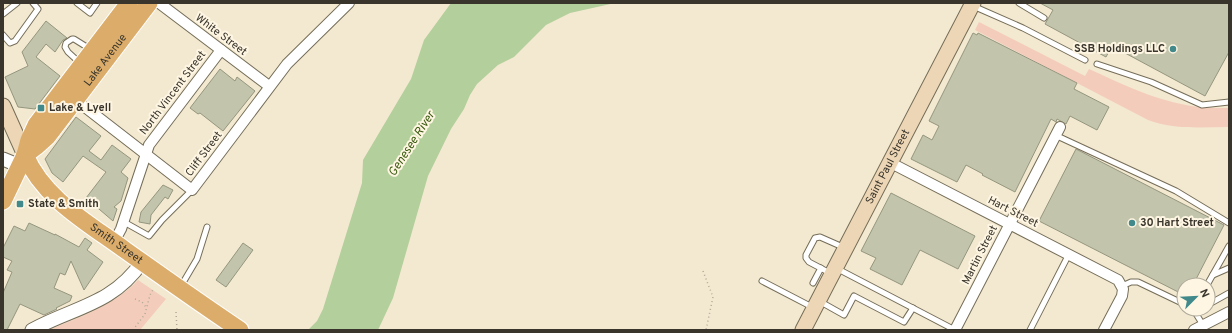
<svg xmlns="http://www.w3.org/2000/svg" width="1232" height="333" font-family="Overpass,sans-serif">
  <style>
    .green { fill: #f4ccbc }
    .water { fill: #b3cf9b }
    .building { fill: #c3c4ac; stroke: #95967f }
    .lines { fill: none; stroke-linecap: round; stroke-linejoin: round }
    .service-casing { stroke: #756d58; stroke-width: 7 }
    .minor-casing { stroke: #756d58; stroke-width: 12 }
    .tertiary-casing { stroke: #756d58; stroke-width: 15 }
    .secondary-casing { stroke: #756d58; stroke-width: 17 }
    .primary-casing { stroke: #fff; stroke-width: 19 }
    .path { stroke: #b0a896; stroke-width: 1.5; stroke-dasharray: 1 3; stroke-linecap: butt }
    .service { stroke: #fff; stroke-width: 5 }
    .minor { stroke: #fff; stroke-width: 10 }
    .tertiary { stroke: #fff; stroke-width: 13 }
    .secondary { stroke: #edd6b5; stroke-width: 15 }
    .primary { stroke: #dcad6a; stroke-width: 17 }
    .poi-dot { fill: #41898a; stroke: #fef6e3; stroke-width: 1.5 }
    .labels { text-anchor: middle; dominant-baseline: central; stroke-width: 4; stroke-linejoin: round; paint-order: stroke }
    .street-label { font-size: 11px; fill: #39352c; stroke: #fef6e3 }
    .poi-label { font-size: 11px; font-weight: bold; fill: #39352c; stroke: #fef6e3; text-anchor: start }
    .water-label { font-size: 12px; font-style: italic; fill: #395a0f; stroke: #fef6e3 }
  </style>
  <rect width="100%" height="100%" fill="#f3e9d1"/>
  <g class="green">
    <path d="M979 22 1085 76 1089 69C1120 83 1152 99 1186 105 1200 108 1215 108 1229 108V127C1202 127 1173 130 1148 120L975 30Z"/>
    <path d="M138 280 166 299 140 330H49C81 316 114 306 138 280Z"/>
  </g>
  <path class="water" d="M451 3H615L570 13 546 25 514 57 498 65 477 84 470 95 464 109 451 129 428 176 393 298 378 330H308L317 321 323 309 362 183 363 160 411 79 424 40Z"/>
  <g class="building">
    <path d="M1040 3H1229V52L1205 96 1112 46 1106 57 1045 24 1053 10Z"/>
    <path d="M46 21 67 38 63 40 55 52 46 44 36 57 60 76 35 109 18 107 5 77 28 66 22 52Z"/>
    <path d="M973 33 977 35 978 33 1077 83 1074 89 1109 107 1097 130 1070 116 1066 124 1057 119 1056 122 1051 119 1015 192 982 175 983 174 966 165 957 182 911 159 923 135 932 140 939 126 929 121Z"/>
    <path d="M220 69 235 81 237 77 255 91 223 131 200 113 198 114 190 108Z"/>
    <path d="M76 117 101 136 89 151 101 160 112 145 131 159 121 172 128 178 121 201 114 207 117 209 113 221 86 198 106 172 83 156 63 182 52 173 45 159Z"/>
    <path d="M1076 149 1224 225 1193 285H1184V295L1039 221Z"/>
    <path d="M163 185 173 190 168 199 165 197 151 215 150 224 139 222 141 212Z"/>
    <path d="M891 193 975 236 958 269 920 250 902 285 870 269 876 258 861 251Z"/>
    <path d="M29 223 55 235V234L79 247 85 238 92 243 87 250 103 262 84 290 71 261 65 275 60 273 54 288 72 296 70 301 56 308 57 309 44 315 20 304 7 330H3V293L12 272 7 270 12 261 3 257V248L14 226 25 231Z"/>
    <path d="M243 243 253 250 226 287 216 280Z"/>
  </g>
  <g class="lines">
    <defs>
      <g id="service">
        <path d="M77 3 90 13 97 3"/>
        <path d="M1019 3 1044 18"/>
        <path d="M973 6 1023 28 1085 60"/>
        <path d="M3 14 17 3"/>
        <path d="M3 35 10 43 15 41 38 9 33 3"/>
        <path d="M80 63 68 52 65 47 66 43 72 39H74L90 49"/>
        <path d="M1097 64 1151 82 1202 105 1229 102"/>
        <path d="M1055 135 1176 191 1229 223"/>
        <path d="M124 222 149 236 162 220 192 190"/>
        <path d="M836 268 955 330"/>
        <path d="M830 273 809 262 806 258V255L815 238 820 237 845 248"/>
        <path d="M1213 275 1229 268"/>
        <path d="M762 281 814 308"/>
        <path d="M813 283 821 268"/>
        <path d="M1207 285 1229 246"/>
        <path d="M181 286 197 259 207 227"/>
        <path d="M1122 286 1131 282H1138L1184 304"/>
        <path d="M819 301 844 315 854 296 904 322 913 308"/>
        <path d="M1208 303H1211L1229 293"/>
        <path d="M1193 309 1203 325"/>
        <path d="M1030 330 1069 254"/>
      </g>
      <g id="minor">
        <path d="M159 3 269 86"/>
        <path d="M72 97 192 190 287 64 349 3"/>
        <path d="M891 163 1118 280 1123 289 1122 296 1104 330"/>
        <path d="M114 242 121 229 149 145 221 50"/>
        <path d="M955 330 1060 127"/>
        <path d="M1194 330 1229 312"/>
      </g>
      <g id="tertiary">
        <path d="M3 159 20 166"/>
        <path d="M32 330C74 307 112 305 142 262"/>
      </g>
      <g id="secondary">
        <path d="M3 106 25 155"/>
        <path id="s1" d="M803 330 973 3"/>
      </g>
      <g id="primary">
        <path id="s2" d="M25 155C44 199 88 223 125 250 163 277 201 304 240 330"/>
        <path id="s3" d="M25 155 37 146 47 137 149 3"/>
        <path d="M3 201 25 155 29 140 36 125 129 3"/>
      </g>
    </defs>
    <use href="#service" class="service-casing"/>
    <use href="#minor" class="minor-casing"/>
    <use href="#tertiary" class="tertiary-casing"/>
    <use href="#secondary" class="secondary-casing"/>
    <use href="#primary" class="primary-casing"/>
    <g class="path">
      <path d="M703 271 713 297 706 330"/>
      <path d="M135 299 142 302 146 307"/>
      <path d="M176 312 177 330"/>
      <path d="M133 330 145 314 150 295 154 288"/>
    </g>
    <use href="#service" class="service"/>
    <use href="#minor" class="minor"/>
    <use href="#tertiary" class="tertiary"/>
    <use href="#secondary" class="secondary"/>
    <use href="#primary" class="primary"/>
  </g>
  <g class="poi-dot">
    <circle cx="1173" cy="49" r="4"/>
    <rect x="37" y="104" width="8" height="8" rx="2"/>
    <rect x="16" y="200" width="8" height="8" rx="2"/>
    <circle cx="1132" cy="223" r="4"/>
  </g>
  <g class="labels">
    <g class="street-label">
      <text transform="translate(221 35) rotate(37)">White Street</text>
      <text stroke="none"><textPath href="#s3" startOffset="125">Lake Avenue</textPath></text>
      <text transform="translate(173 93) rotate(-53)">North Vincent Street</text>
      <text transform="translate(204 154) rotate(-53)">Cliff Street</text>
      <text stroke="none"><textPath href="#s1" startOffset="184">Saint Paul Street</textPath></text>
      <text transform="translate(1013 212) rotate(27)">Hart Street</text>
      <text stroke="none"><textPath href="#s2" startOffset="129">Smith Street</textPath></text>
      <text transform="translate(980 255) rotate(-63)">Martin Street</text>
    </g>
    <g class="poi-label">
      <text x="1165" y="49" text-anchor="end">SSB Holdings LLC</text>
      <text x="49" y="108">Lake &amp; Lyell</text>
      <text x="28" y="204">State &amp; Smith</text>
      <text x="1140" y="223">30 Hart Street</text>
    </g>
    <g class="water-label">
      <text transform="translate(412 144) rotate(-57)">Genesee River</text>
    </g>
  </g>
  <rect width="1232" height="333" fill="none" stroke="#39352c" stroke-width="8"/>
  <g transform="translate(1196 297) rotate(66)"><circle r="19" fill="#fef6e3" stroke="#afa99a"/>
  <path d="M0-3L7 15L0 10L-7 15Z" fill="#41898a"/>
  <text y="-6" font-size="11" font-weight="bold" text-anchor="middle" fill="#39352c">N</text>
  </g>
</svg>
